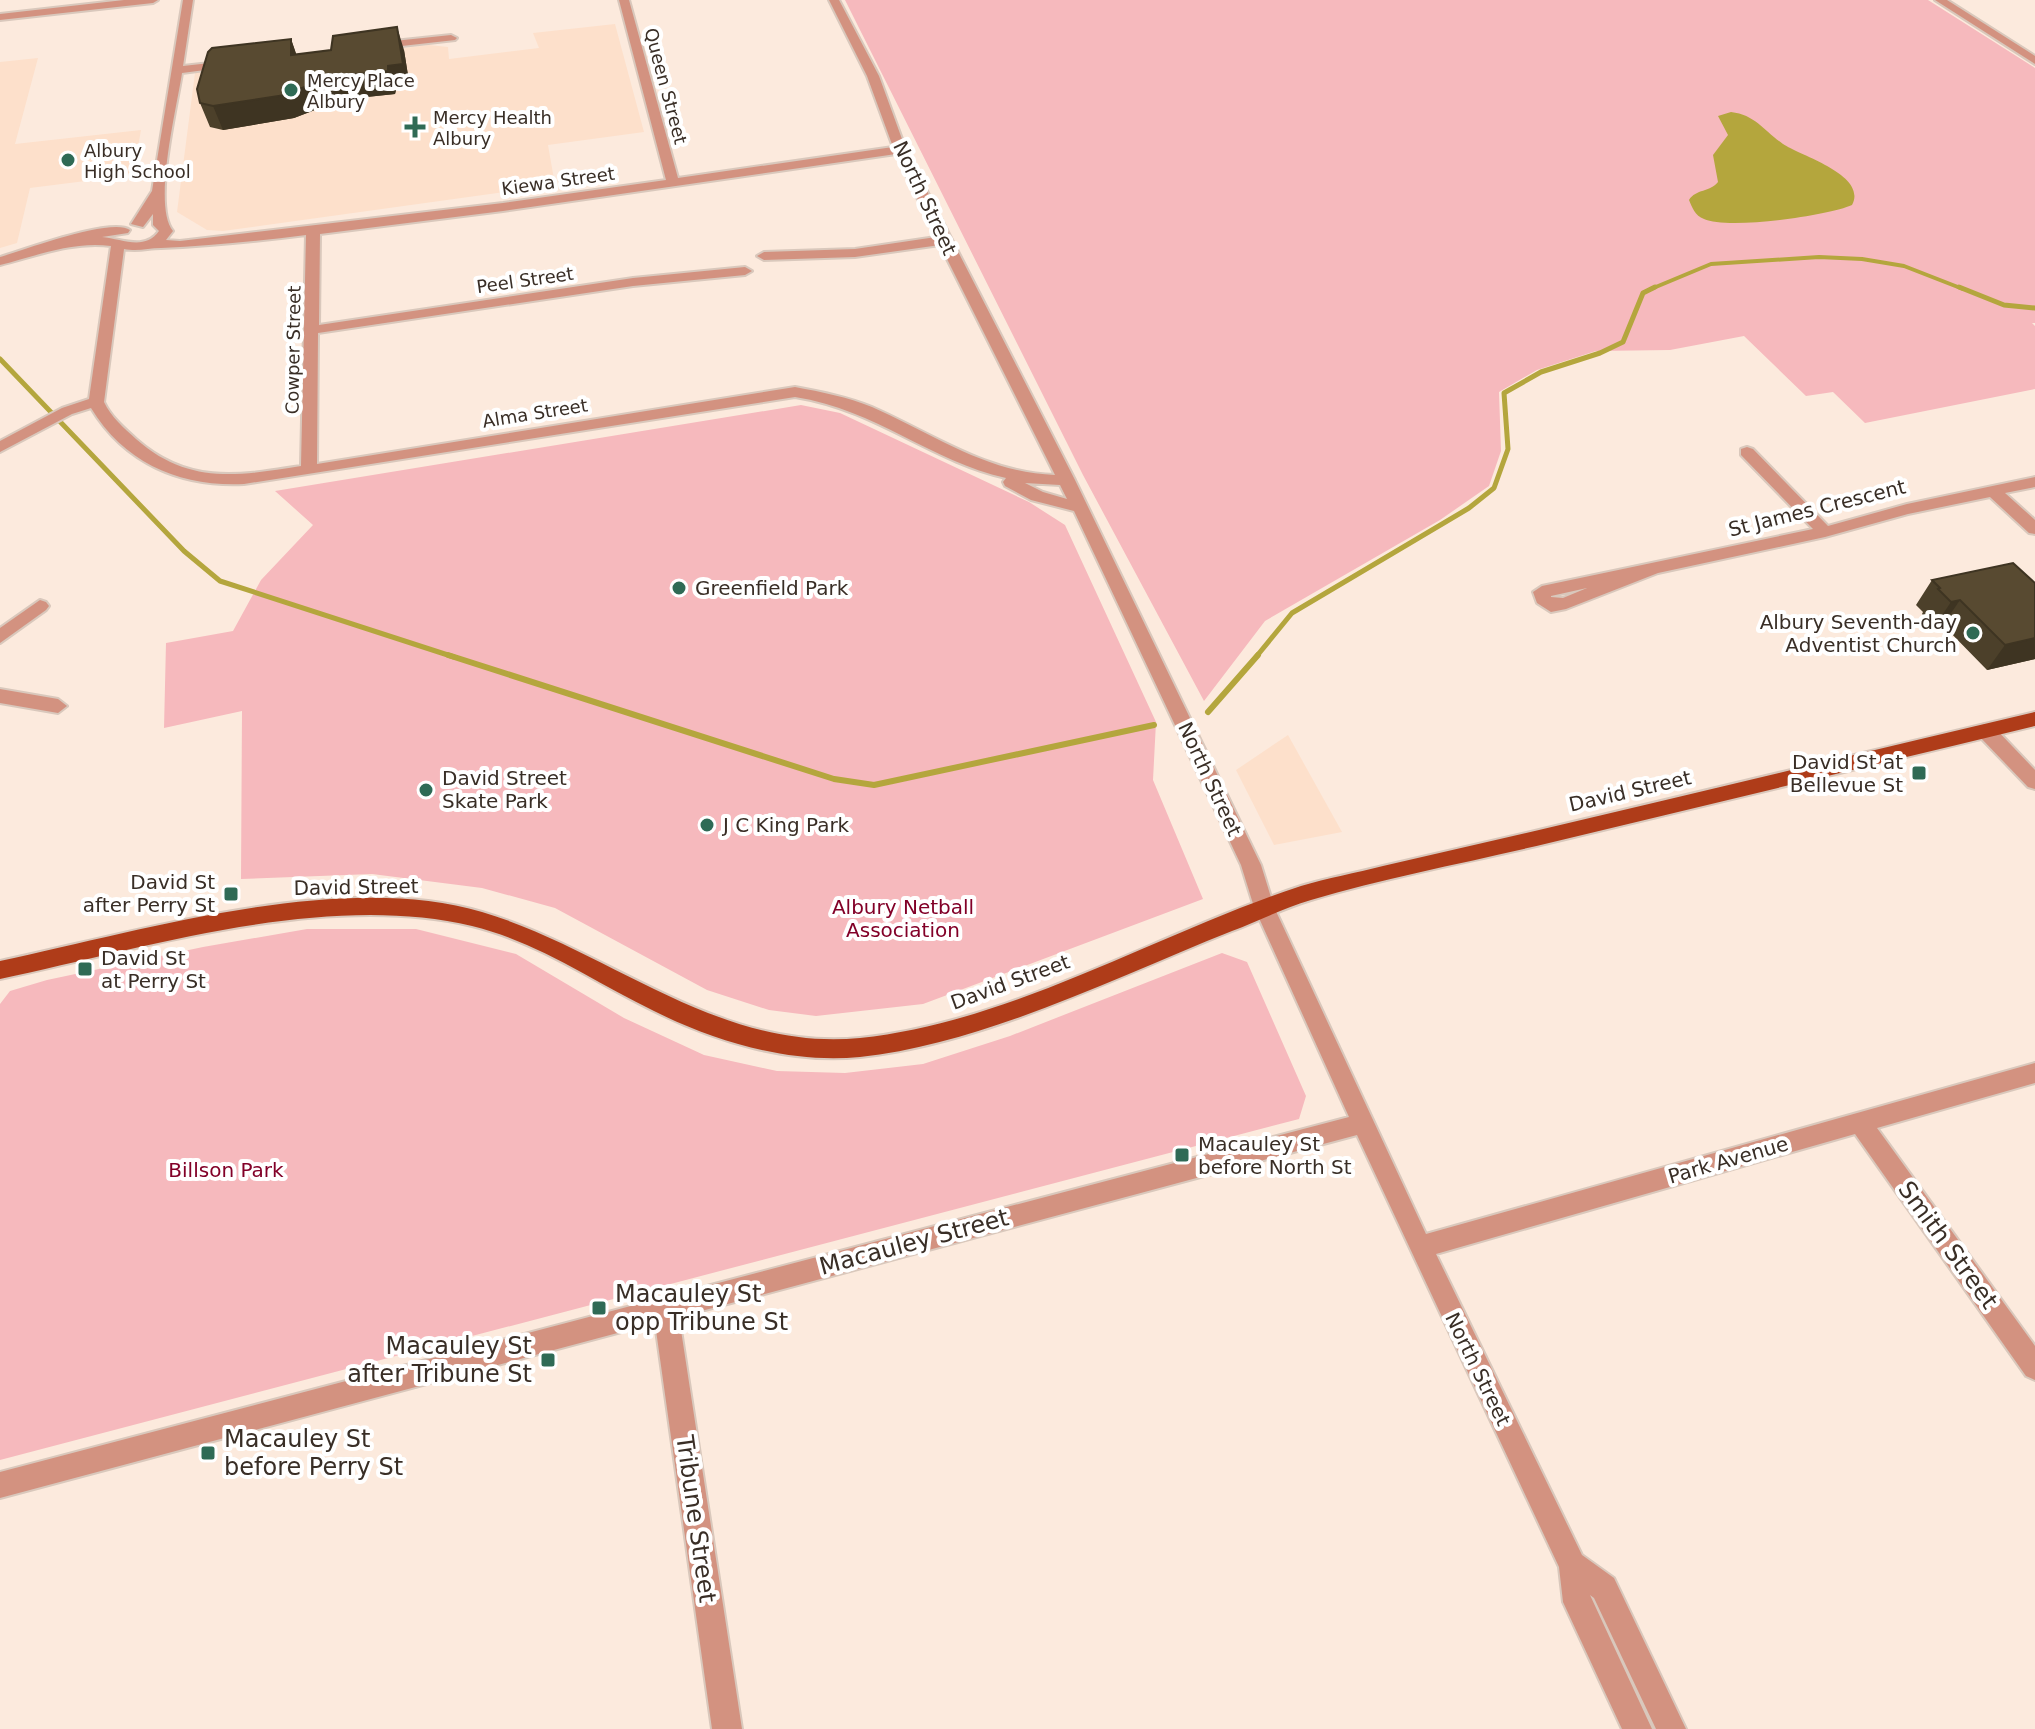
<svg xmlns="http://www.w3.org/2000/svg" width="2035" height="1729" font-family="'DejaVu Sans',sans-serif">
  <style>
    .built { fill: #fde0cb }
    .green { fill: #f6b9bd }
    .water { fill: #b4a63d }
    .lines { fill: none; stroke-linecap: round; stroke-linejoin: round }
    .stream-far2 { stroke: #b4a63d; stroke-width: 4 }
    .stream-far1 { stroke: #b4a63d; stroke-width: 5 }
    .stream { stroke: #b4a63d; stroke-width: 6 }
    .minor-casing { stroke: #d9c8bc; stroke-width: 4 }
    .major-casing { stroke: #d9c8bc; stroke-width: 4 }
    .minor { fill: #d39280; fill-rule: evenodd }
    .major { fill: #af3c19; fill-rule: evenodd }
    .wall { fill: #4c402a }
    .shaded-wall { fill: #3e3422 }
    .building { fill: #584a31; stroke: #3e3422; stroke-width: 2 }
    .poi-dot { fill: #2f6a55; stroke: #fff; stroke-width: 3 }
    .labels { text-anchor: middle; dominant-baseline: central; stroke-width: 8; stroke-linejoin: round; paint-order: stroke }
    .far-poi-label { font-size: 18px; fill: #392e26; stroke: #fff; text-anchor: start }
    .far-street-label { font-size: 18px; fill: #392e26; stroke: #fff }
    .street-label { font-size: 20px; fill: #392e26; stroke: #fff }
    .poi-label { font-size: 20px; fill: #392e26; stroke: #fff; text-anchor: start }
    .park-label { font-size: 20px; fill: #820028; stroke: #fff }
    .near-street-label { font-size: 24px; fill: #392e26; stroke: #fff }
    .near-poi-label { font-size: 24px; fill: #392e26; stroke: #fff; text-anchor: start }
  </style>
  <rect width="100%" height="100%" fill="#fceadd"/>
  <g class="built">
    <path d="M615 24 644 132 548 145 555 185 223 231 207 230 177 212 195 73 429 45 448 47 449 59 539 48 533 33Z"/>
    <path d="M38 58 15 144 141 130 133 175 30 188 17 243 0 248V62Z"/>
    <path d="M1288 735 1342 832 1274 845 1236 770Z"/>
  </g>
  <g class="green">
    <path d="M845 0H1928L2035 68V323H2032L2035 326V389L1865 423 1833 392 1806 396 1744 336 1670 350 1596 351 1537 370 1499 392 1501 451 1489 486 1440 520 1265 621 1204 701 1083 475Z"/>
    <path d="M801 405 840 413 1029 502 1065 525 1156 722 1153 780 1203 899 923 1004 816 1016 769 1010 707 990 555 908 482 888 372 874 241 879 242 711 164 728 166 643 233 631 261 580 313 525 275 491Z"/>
    <path d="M307 929H416L516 954 624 1018 704 1055 777 1071 845 1073 923 1064 1010 1036 1222 953 1247 962 1306 1096 1299 1119 0 1460V1004L10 991 47 980 203 947Z"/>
  </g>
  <path class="water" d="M1731 112C1756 115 1764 131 1783 144 1801 156 1868 175 1852 205 1827 216 1728 230 1704 219 1695 216 1692 207 1689 200 1696 189 1710 192 1718 182L1713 155 1728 135 1718 116Z"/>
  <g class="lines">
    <path class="stream-far2" d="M1651 289 1711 264 1819 257 1862 259 1904 266 1963 289"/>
    <g class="stream-far1">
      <path d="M1959 287 2004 305 2035 308"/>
      <path d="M0 359 184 551 220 581 454 657"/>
      <path d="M1256 657 1292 613 1469 508 1494 488 1508 449 1504 393 1541 372 1600 353 1623 342 1643 293 1655 287"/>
    </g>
    <g class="stream">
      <path d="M448 655 834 779 874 785 1154 725"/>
      <path d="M1208 712 1258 655"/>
    </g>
    <defs>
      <g id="minor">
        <path d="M124 0H158L153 3 0 20V14Z"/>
        <path d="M183 0H193L183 66 228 61 234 64 228 67 182 73C177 107 152 206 173 231L166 240 180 241 503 203 666 180 619 0H629L678 178 893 147 867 76 829 0H839L879 76 906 150 1075 480 1261 865 1274 907 1426 1234 2035 1063V1083L1877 1128 2035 1346V1380L2026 1376 1855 1134 1436 1254 1582 1555 1614 1578 1686 1729H1656L1594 1598 1590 1595 1652 1729H1622L1563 1602 1559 1567 1357 1135 679 1317 742 1729H712L655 1323 0 1498V1472L1349 1117 1254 907 1241 865 1074 511 1031 500 1005 486 1003 482 1006 478C930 461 877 410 795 397L244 484C181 487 125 464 91 408L72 414 0 452V441L62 408 89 399 111 246C72 241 37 256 0 265V257C24 250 112 217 130 230L128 233 102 237C122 239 145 251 159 231L153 225V214L143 227 131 224 152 191ZM896 154 936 237 855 249 764 252 757 256 764 260 855 257 940 245 1055 475C987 473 933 434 872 407 847 397 822 392 795 387L317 464 318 333 633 286 745 275 752 271 745 267 633 278 319 325 320 234 503 211ZM306 235 301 466C238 476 188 485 136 439 124 428 111 417 104 402L124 249C138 252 148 248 161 248 210 246 258 241 306 235ZM1025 483 1060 485 1067 499 1043 492Z"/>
        <path d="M1935 0H1947L2035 56V64Z"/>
        <path d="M451 35 457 38 455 40 375 49 369 46 375 43Z"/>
        <path d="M1747 447 1753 449 1828 526 1907 504 2035 477V487L2005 493 2035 520V534L2029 533 1990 497 1908 514 1825 537 1658 573 1566 609 1551 612 1537 603 1533 592 1542 586 1813 529 1741 455V449ZM1587 588 1563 598 1551 597V596Z"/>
        <path d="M40 600 46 602 49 606 46 610 0 643V628Z"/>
        <path d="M0 689 58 699 67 706 58 713 0 703Z"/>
        <path d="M1986 724 1993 726 2035 770V789L2028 787 1979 736 1977 731 1979 726Z"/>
      </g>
      <path id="major" d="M2035 712V726C1873 765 1711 804 1549 843 1470 862 1388 877 1311 900 1284 908 1258 921 1232 931 1116 977 984 1044 860 1057 790 1064 716 1042 654 1011 594 982 538 942 472 926 325 891 145 948 0 979V961C141 931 341 870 482 912 610 950 718 1052 860 1038 1013 1022 1155 934 1301 886 1327 878 1356 873 1383 866 1435 854 1487 842 1539 830 1704 791 1870 751 2035 712Z"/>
    </defs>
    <use href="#minor" class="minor-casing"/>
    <use href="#major" class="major-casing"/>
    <use href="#minor" class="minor"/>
    <use href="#major" class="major"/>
  </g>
  <g class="wall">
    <path d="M291 39 296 54 404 50 410 88 396 90 395 94 357 98V103L320 108 294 118 223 130 210 127 200 103Z"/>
    <path d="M1932 580 2035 583V659L1987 670 1943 625 1934 627 1922 614 1923 612 1916 605Z"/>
  </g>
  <g class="shaded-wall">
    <path d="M397 27 404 50 410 88 396 90 395 94 357 98V103L320 108 294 118 223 130 213 106 312 84Z"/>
    <path d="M291 39 299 62 291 55Z"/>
    <path d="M1960 600 1943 625 1934 627 1951 602Z"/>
    <path d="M2035 638V659L1987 670 2005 645Z"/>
  </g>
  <g class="building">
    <path d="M397 27 403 64 388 66V71L349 75V80L312 84 285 95 213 106 200 103 197 89 208 52 212 48 291 39V55L331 50 333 36Z"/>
    <path d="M2013 563 2035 583V638L2005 645 1960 600 1951 602 1938 589 1940 588 1932 580Z"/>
  </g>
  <g class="poi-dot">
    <circle cx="291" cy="90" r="8"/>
    <path d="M411 115h8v8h8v8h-8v8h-8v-8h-8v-8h8z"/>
    <circle cx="68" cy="160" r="8"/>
    <circle cx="679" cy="588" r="8"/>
    <circle cx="1973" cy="633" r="8"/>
    <rect x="1911" y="765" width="16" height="16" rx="4"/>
    <circle cx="426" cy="790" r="8"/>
    <circle cx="707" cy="825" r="8"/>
    <rect x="223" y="886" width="16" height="16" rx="4"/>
    <rect x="77" y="961" width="16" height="16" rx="4"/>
    <rect x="1174" y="1147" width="16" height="16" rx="4"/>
    <rect x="591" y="1300" width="16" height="16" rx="4"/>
    <rect x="540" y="1352" width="16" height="16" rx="4"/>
    <rect x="200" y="1445" width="16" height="16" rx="4"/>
  </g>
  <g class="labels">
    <g class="far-poi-label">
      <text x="307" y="80">Mercy Place<tspan x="307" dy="21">Albury</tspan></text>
      <text x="433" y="117">Mercy Health<tspan x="433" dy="21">Albury</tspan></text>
      <text x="84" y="150">Albury<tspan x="84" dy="21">High School</tspan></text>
    </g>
    <g class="far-street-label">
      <text transform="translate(666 86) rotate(75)">Queen Street</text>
      <text transform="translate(558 181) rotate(-8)">Kiewa Street</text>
      <text transform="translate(525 280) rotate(-8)">Peel Street</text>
      <text transform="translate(293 350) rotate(-89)">Cowper Street</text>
      <text transform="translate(535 413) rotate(-9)">Alma Street</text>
    </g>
    <g class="street-label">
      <text transform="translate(925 198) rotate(65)">North Street</text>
      <text transform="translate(1817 508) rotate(-14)">St James Crescent</text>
      <text transform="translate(1210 779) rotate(65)">North Street</text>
      <text transform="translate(1630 791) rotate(-13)">David Street</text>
      <text transform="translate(356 887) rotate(-1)">David Street</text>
      <text transform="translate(1010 982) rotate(-20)">David Street</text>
      <text transform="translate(1728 1160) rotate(-16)">Park Avenue</text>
      <text transform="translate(1478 1369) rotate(64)">North Street</text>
    </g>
    <g class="poi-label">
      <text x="695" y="588">Greenfield Park</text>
      <text x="1957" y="622" text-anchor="end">Albury Seventh-day<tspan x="1957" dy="23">Adventist Church</tspan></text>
      <text x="1903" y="762" text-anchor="end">David St at<tspan x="1903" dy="23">Bellevue St</tspan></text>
      <text x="442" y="778">David Street<tspan x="442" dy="23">Skate Park</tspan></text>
      <text x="723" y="825">J C King Park</text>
      <text x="215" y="882" text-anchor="end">David St<tspan x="215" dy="23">after Perry St</tspan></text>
      <text x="101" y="958">David St<tspan x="101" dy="23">at Perry St</tspan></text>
      <text x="1198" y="1144">Macauley St<tspan x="1198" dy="23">before North St</tspan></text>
    </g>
    <g class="park-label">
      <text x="903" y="907">Albury Netball<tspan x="903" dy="23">Association</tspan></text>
      <text x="226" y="1170">Billson Park</text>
    </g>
    <g class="near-street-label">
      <text transform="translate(914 1242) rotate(-15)">Macauley Street</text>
      <text transform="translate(1948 1245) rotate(54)">Smith Street</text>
      <text transform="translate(696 1519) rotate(82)">Tribune Street</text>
    </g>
    <g class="near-poi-label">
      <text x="615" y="1294">Macauley St<tspan x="615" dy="28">opp Tribune St</tspan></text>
      <text x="532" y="1346" text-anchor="end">Macauley St<tspan x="532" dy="28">after Tribune St</tspan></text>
      <text x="224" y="1439">Macauley St<tspan x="224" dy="28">before Perry St</tspan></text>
    </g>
  </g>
</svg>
